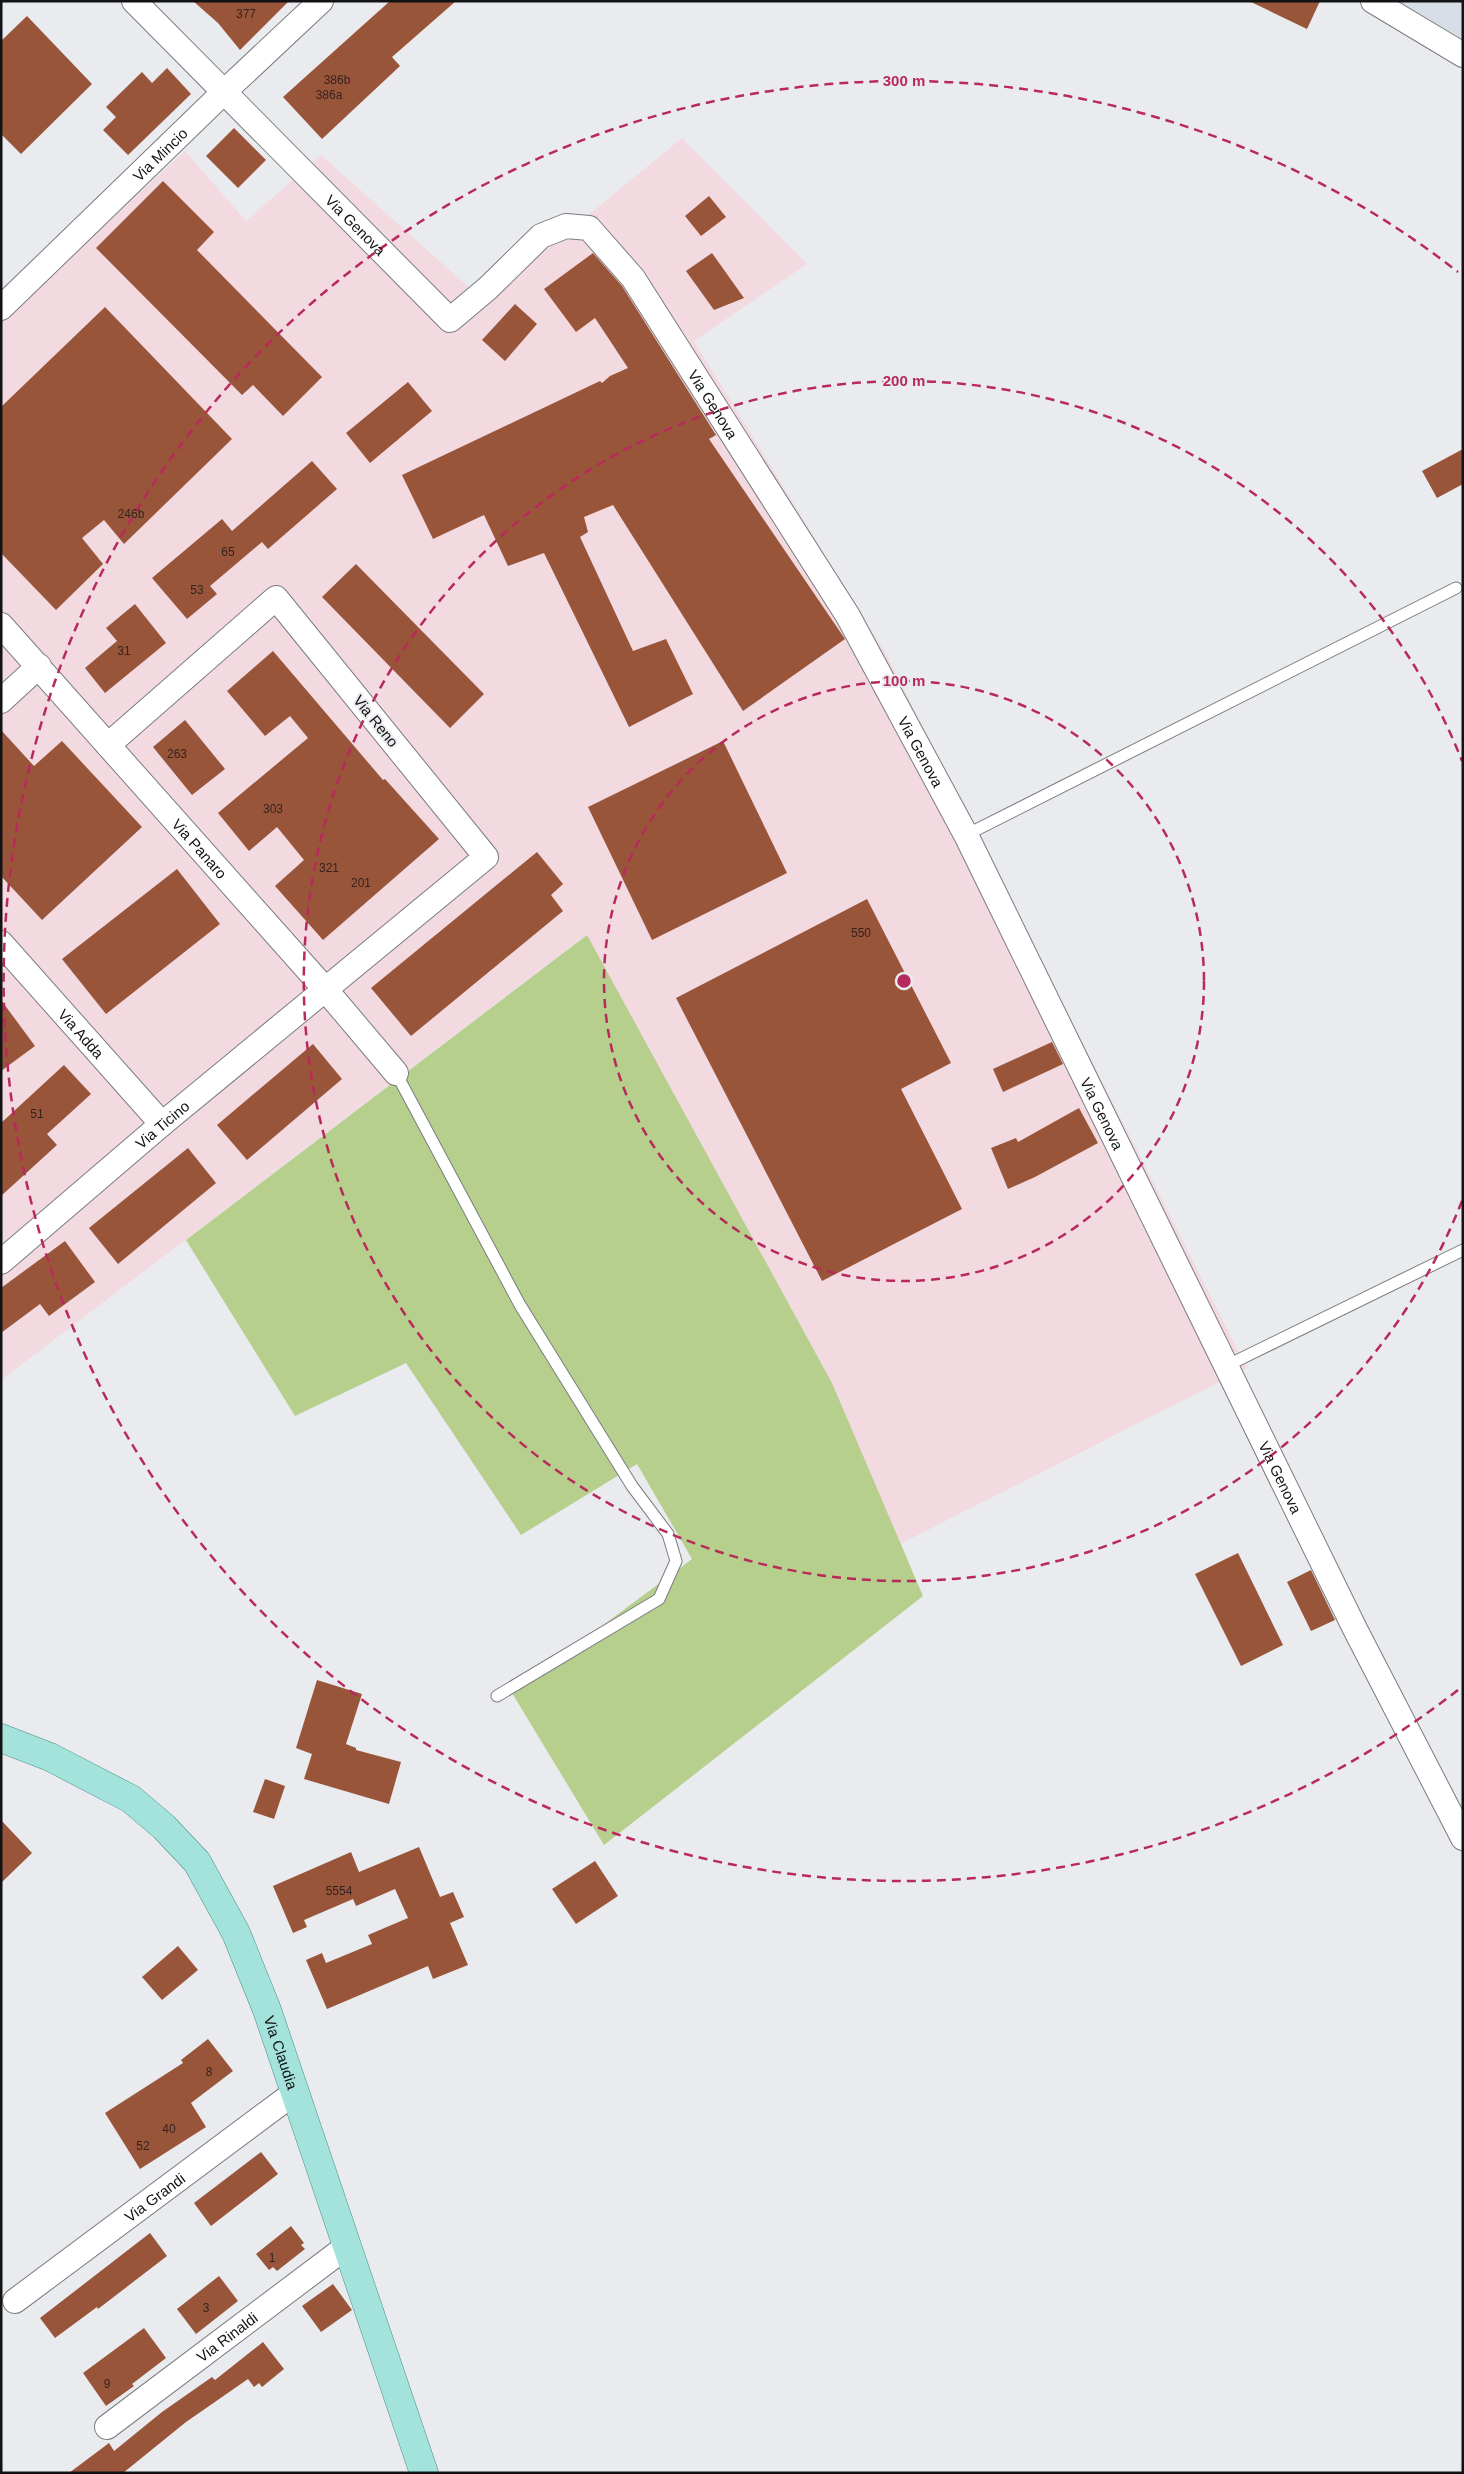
<svg xmlns="http://www.w3.org/2000/svg" width="1464" height="2474" font-family="Helvetica,sans-serif">
  <style>
    .built { fill: #d7dee7 }
    .industrial { fill: #f3d9e0 }
    .green { fill: #b6cf8d }
    .building { fill: #99553a }
    .lines { fill: none; stroke-linecap: round; stroke-linejoin: round }
    .lane-casing { stroke: #7a7c7f; stroke-width: 13 }
    .street-casing { stroke: #7a7c7f; stroke-width: 26 }
    .primary-casing { stroke: #498e87; stroke-width: 29 }
    .lane { stroke: #fff; stroke-width: 11 }
    .street { stroke: #fff; stroke-width: 24 }
    .primary { stroke: #a4e3dc; stroke-width: 28 }
    .ring { fill: none; stroke: #b82a5b; stroke-width: 2.5; stroke-dasharray: 9 6 }
    .labels { text-anchor: middle; dominant-baseline: central; stroke-width: 4; stroke-linejoin: round; paint-order: stroke }
    .number-label { font-size: 12px; fill: #34241e }
    .street-label { font-size: 15px; fill: #121314; stroke: #e9ebee }
    .centre { fill: #b82a5b; stroke: #e9ebee; stroke-width: 2.5 }
    .ring-label { font-size: 15px; text-anchor: middle; font-weight: bold; fill: #b82a5b; stroke: #e9ebee; stroke-width: 4; stroke-linejoin: round; paint-order: stroke }
  </style>
  <rect width="100%" height="100%" fill="#e9ebee"/>
  <path class="built" d="M1373 1H1463V57Z"/>
  <path class="industrial" d="M682 138 807 264 694 341 887 656 1247 1368 900 1544 832 1383 586 935 1 1380V320L185 151 246 221 321 155 484 301Z"/>
  <path class="green" d="M587 935 832 1383 923 1596 604 1845 512 1693 692 1559 637 1464 521 1535 406 1363 295 1416 186 1240Z"/>
  <g class="building">
    <path d="M193 1H289L240 50 218 23Z"/>
    <path d="M390 1H456L392 57 400 66 322 139 283 97Z"/>
    <path d="M1249 1H1320L1307 29Z"/>
    <path d="M27 16 92 84 21 154 1 134V41Z"/>
    <path d="M167 68 191 94 128 155 103 130 116 117 106 107 142 72 152 83Z"/>
    <path d="M234 128 266 160 238 188 206 156Z"/>
    <path d="M163 181 214 232 197 250 322 377 283 416 253 385 242 395 96 248Z"/>
    <path d="M709 196 726 217 701 236 685 216Z"/>
    <path d="M593 253 622 286 716 435 709 439 845 639 743 711 613 505 584 517 588 532 580 537 633 651 666 639 693 694 629 727 544 553 508 566 484 515 433 539 402 475 600 381 602 383 610 376 628 368 595 318 576 332 544 289Z"/>
    <path d="M712 253 744 298 714 310 686 271Z"/>
    <path d="M515 304 537 324 505 361 482 340Z"/>
    <path d="M105 307 232 439 124 544 104 520 82 538 103 564 56 610 1 553V407Z"/>
    <path d="M408 382 432 411 370 463 346 433Z"/>
    <path d="M1463 449V484L1437 498 1422 471Z"/>
    <path d="M312 461 337 489 268 549 262 542 210 586 217 594 187 619 152 578 222 519 232 531Z"/>
    <path d="M356 564 484 694 450 728 322 597Z"/>
    <path d="M135 604 166 643 105 693 85 668 117 641 106 628Z"/>
    <path d="M273 651 383 780 385 779 439 839 323 940 275 886 304 860 277 827 249 851 218 813 308 738 290 716 265 736 227 691Z"/>
    <path d="M185 720 225 769 192 795 153 747Z"/>
    <path d="M1 730 34 766 62 741 142 827 42 920 1 876Z"/>
    <path d="M723 741 787 873 652 940 588 807Z"/>
    <path d="M537 852 563 884 551 895 563 911 411 1036 371 988Z"/>
    <path d="M177 869 220 924 106 1014 62 959Z"/>
    <path d="M867 899 951 1063 901 1089 962 1209 822 1281 676 998Z"/>
    <path d="M1 1000 35 1046 1 1071Z"/>
    <path d="M1052 1042 1063 1064 1003 1092 993 1069Z"/>
    <path d="M313 1044 342 1079 247 1160 217 1125Z"/>
    <path d="M64 1065 91 1094 47 1134 57 1145 1 1196V1123Z"/>
    <path d="M1079 1108 1098 1143 1035 1177 1008 1189 991 1148 1016 1138 1018 1142Z"/>
    <path d="M188 1148 216 1183 118 1264 89 1228Z"/>
    <path d="M65 1241 95 1282 49 1316 40 1304 1 1333V1288Z"/>
    <path d="M1238 1553 1283 1645 1241 1666 1195 1574Z"/>
    <path d="M1311 1570 1335 1620 1311 1631 1287 1582Z"/>
    <path d="M317 1680 362 1694 346 1744 356 1748V1750L401 1762 389 1804 304 1779 312 1754 296 1748Z"/>
    <path d="M265 1779 285 1786 274 1819 253 1812Z"/>
    <path d="M1 1820 32 1853 1 1883Z"/>
    <path d="M419 1847 440 1897 453 1892 464 1917 450 1923 468 1965 433 1979 428 1966 327 2009 306 1960 322 1953 326 1963 372 1944 368 1935 408 1918 395 1889 356 1906 353 1899 304 1920 307 1927 293 1933 273 1886 351 1852 359 1872Z"/>
    <path d="M595 1861 618 1896 576 1924 552 1889Z"/>
    <path d="M178 1946 198 1970 162 2000 142 1977Z"/>
    <path d="M208 2039 233 2071 191 2103 206 2127 140 2169 105 2113 183 2063 181 2060Z"/>
    <path d="M261 2152 278 2174 211 2226 194 2203Z"/>
    <path d="M291 2226 304 2243 301 2245 305 2249 277 2271 273 2267 269 2270 256 2254Z"/>
    <path d="M150 2233 167 2256 98 2309 97 2307 55 2338 40 2318Z"/>
    <path d="M219 2276 238 2301 196 2334 177 2309Z"/>
    <path d="M333 2284 352 2310 321 2332 302 2306Z"/>
    <path d="M144 2328 166 2358 132 2384 134 2386 106 2406 83 2373Z"/>
    <path d="M263 2342 284 2369 262 2387 259 2383 254 2387 248 2379 186 2422 123 2473H69L109 2443 114 2451 162 2412 212 2377 215 2380Z"/>
  </g>
  <g class="lines">
    <defs>
      <g id="lane">
        <path d="M966 835 1456 588"/>
        <path d="M396 1073 520 1305 632 1486 668 1534 676 1561 659 1599 497 1696"/>
        <path d="M1226 1366 1463 1250"/>
      </g>
      <g id="street">
        <path id="s1" d="M134 1 450 320 488 288 541 236 566 226 589 228 633 278 848 616 966 835 1355 1629 1463 1838"/>
        <path d="M1373 1 1463 55"/>
        <path id="s2" d="M1 308 225 91 321 1"/>
        <path id="s3" d="M1 625 325 989 396 1073"/>
        <path d="M1 701 39 666"/>
        <path id="s4" d="M1 943 162 1124"/>
        <path id="s5" d="M1 1262 162 1124 486 857 276 598 108 745"/>
        <path id="s6" d="M15 2301 294 2093"/>
        <path id="s7" d="M107 2427 346 2247"/>
      </g>
      <g id="primary">
        <path id="s8" d="M1 1738 50 1757 131 1799 164 1827 197 1862 236 1933 267 2010 424 2473"/>
      </g>
    </defs>
    <use href="#lane" class="lane-casing"/>
    <use href="#street" class="street-casing"/>
    <use href="#primary" class="primary-casing"/>
    <use href="#lane" class="lane"/>
    <use href="#street" class="street"/>
    <use href="#primary" class="primary"/>
  </g>
  <g class="ring">
    <circle cx="904" cy="981" r="300"/>
    <path d="M1462 1201A600 600 0 1 1 1462 761"/>
    <path d="M1458 1690A900 900 0 1 1 1458 272"/>
  </g>
  <g class="labels">
    <g class="number-label">
      <text x="246" y="14">377</text>
      <text x="337" y="80">386b</text>
      <text x="329" y="95">386a</text>
      <text x="131" y="514">246b</text>
      <text x="228" y="552">65</text>
      <text x="197" y="590">53</text>
      <text x="124" y="651">31</text>
      <text x="177" y="754">263</text>
      <text x="273" y="809">303</text>
      <text x="329" y="868">321</text>
      <text x="361" y="883">201</text>
      <text x="861" y="933">550</text>
      <text x="37" y="1114">51</text>
      <text x="339" y="1891">5554</text>
      <text x="209" y="2072">8</text>
      <text x="169" y="2129">40</text>
      <text x="143" y="2146">52</text>
      <text x="272" y="2258">1</text>
      <text x="206" y="2308">3</text>
      <text x="107" y="2384">9</text>
    </g>
    <g class="street-label">
      <text stroke="none"><textPath href="#s2" startOffset="221">Via Mincio</textPath></text>
      <text stroke="none"><textPath href="#s1" startOffset="315">Via Genova</textPath></text>
      <text stroke="none"><textPath href="#s1" startOffset="839">Via Genova</textPath></text>
      <text transform="translate(376 721) rotate(51)">Via Reno</text>
      <text stroke="none"><textPath href="#s1" startOffset="1244">Via Genova</textPath></text>
      <text stroke="none"><textPath href="#s3" startOffset="299">Via Panaro</textPath></text>
      <text stroke="none"><textPath href="#s4" startOffset="121">Via Adda</textPath></text>
      <text stroke="none"><textPath href="#s1" startOffset="1649">Via Genova</textPath></text>
      <text stroke="none"><textPath href="#s5" startOffset="212">Via Ticino</textPath></text>
      <text stroke="none"><textPath href="#s1" startOffset="2054">Via Genova</textPath></text>
      <text stroke="none"><textPath href="#s8" startOffset="444">Via Claudia</textPath></text>
      <text stroke="none"><textPath href="#s6" startOffset="174">Via Grandi</textPath></text>
      <text stroke="none"><textPath href="#s7" startOffset="150">Via Rinaldi</textPath></text>
    </g>
  </g>
  <circle cx="904" cy="981" r="8" class="centre"/>
  <g class="ring-label">
    <text x="904" y="86">300 m</text>
    <text x="904" y="386">200 m</text>
    <text x="904" y="686">100 m</text>
  </g>
  <rect width="1464" height="2474" fill="none" stroke="#121314" stroke-width="5"/>
</svg>
